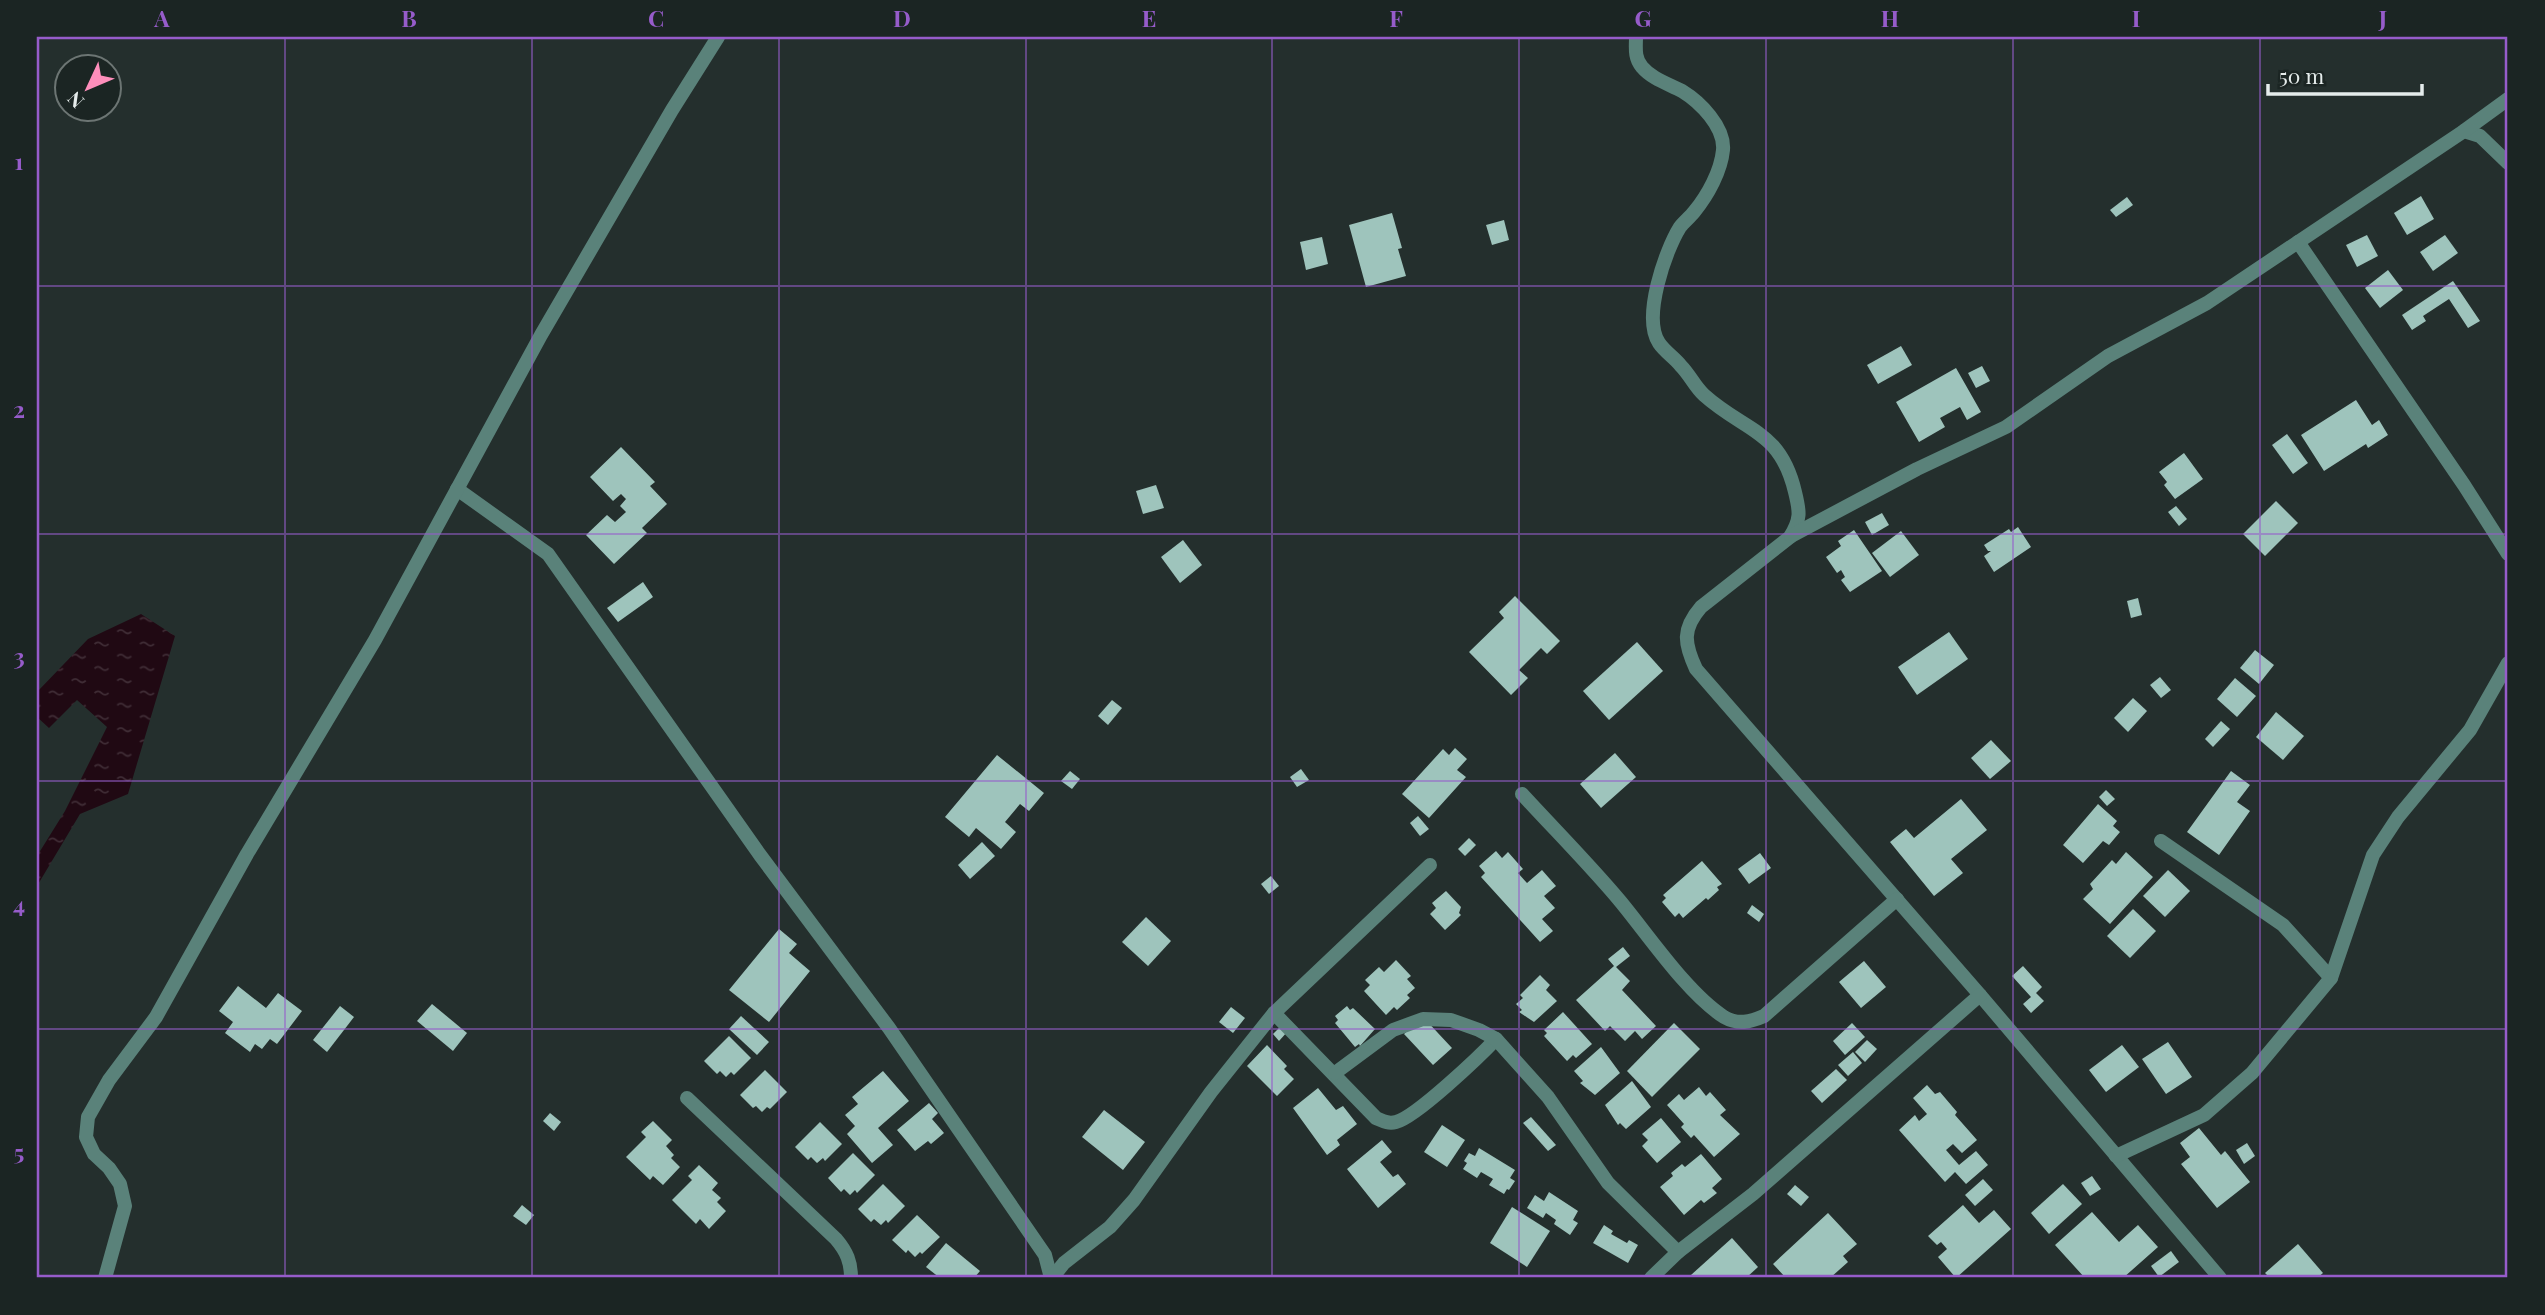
<svg xmlns="http://www.w3.org/2000/svg" width="2545" height="1315" font-family="'Playfair Display',serif">
  <style>
    .water { fill: url(#water-ripples) }
    .building { fill: #9ec4bc }
    .lines { fill: none; stroke-linecap: round; stroke-linejoin: round }
    .street { stroke: #5a827a; stroke-width: 14 }
    .grid { fill: none; stroke: #965cca; stroke-width: 2; stroke-opacity: 0.55 }
    .neatline { fill: none; stroke: #965cca; stroke-width: 2.5 }
    .grid-label { font-size: 23px; text-anchor: middle; font-weight: bold; fill: #965cca }
  </style>
  <defs>
    <pattern id="water-ripples" width="26" height="14" patternUnits="userSpaceOnUse" patternTransform="scale(1.75)"><rect width="26" height="14" fill="#200913"/><path d="M2 4q2-2 4 0t4 0M15 11q2-2 4 0t4 0" fill="none" stroke="#402d36"/></pattern>
  </defs>
  <rect width="100%" height="100%" fill="#242f2d"/>
  <path class="water" d="M141 614 175 636 128 794 80 814 37 886V856L65 811 107 727 77 700 49 728 37 717V692L88 639Z"/>
  <g class="building">
    <path d="M2421 196 2434 219 2407 235 2394 213Z"/>
    <path d="M2127 197 2133 205 2116 217 2110 210Z"/>
    <path d="M1392 213 1402 248 1398 249 1406 276 1366 287 1349 225Z"/>
    <path d="M1504 220 1509 240 1492 245 1486 225Z"/>
    <path d="M2367 235 2378 256 2357 267 2346 245Z"/>
    <path d="M2445 235 2458 253 2433 271 2420 252Z"/>
    <path d="M1322 237 1328 264 1306 270 1300 242Z"/>
    <path d="M2388 270 2403 290 2380 308 2365 288Z"/>
    <path d="M2453 281 2480 321 2468 328 2449 299 2423 316 2426 321 2412 330 2402 315Z"/>
    <path d="M1901 346 1912 365 1878 384 1867 365Z"/>
    <path d="M1982 366 1990 381 1976 388 1968 373Z"/>
    <path d="M1956 368 1981 412 1967 420 1960 407 1940 418 1945 427 1919 442 1896 402Z"/>
    <path d="M2356 400 2372 425 2379 420 2388 435 2368 448 2366 444 2324 471 2301 435Z"/>
    <path d="M2287 434 2308 463 2293 474 2272 445Z"/>
    <path d="M621 447 655 482 650 486 667 504 642 528 647 533 614 564 586 535 607 515 615 522 626 512 620 506 626 499 621 494 613 501 590 477Z"/>
    <path d="M2184 453 2203 479 2175 499 2164 485 2167 482 2159 472Z"/>
    <path d="M1156 485 1164 508 1143 514 1136 491Z"/>
    <path d="M2276 501 2298 523 2265 556 2243 534Z"/>
    <path d="M2176 506 2187 519 2179 526 2168 512Z"/>
    <path d="M1882 513 1889 525 1872 535 1865 522Z"/>
    <path d="M2018 527 2031 547 1994 572 1984 556 1991 551H1988L1984 545 2009 529 2011 532Z"/>
    <path d="M1854 530 1882 571 1850 592 1841 580 1845 577 1841 570 1837 573 1826 557 1841 546 1838 541Z"/>
    <path d="M1901 531 1919 555 1890 577 1872 553Z"/>
    <path d="M1183 540 1202 565 1180 583 1161 557Z"/>
    <path d="M643 582 653 597 618 622 607 608Z"/>
    <path d="M1515 596 1560 641 1547 654 1541 648 1519 670 1528 678 1511 695 1469 652 1504 618 1499 612Z"/>
    <path d="M2138 598 2142 615 2131 618 2127 601Z"/>
    <path d="M1949 632 1968 659 1917 695 1898 667Z"/>
    <path d="M1637 642 1663 671 1609 720 1583 691Z"/>
    <path d="M2255 650 2274 665 2259 684 2240 668Z"/>
    <path d="M2160 677 2171 690 2161 698 2150 685Z"/>
    <path d="M2235 678 2256 696 2237 717 2217 699Z"/>
    <path d="M2133 698 2147 711 2128 732 2114 718Z"/>
    <path d="M1112 700 1122 708 1108 725 1098 716Z"/>
    <path d="M2276 712 2304 736 2283 760 2256 737Z"/>
    <path d="M2221 721 2230 729 2213 747 2205 739Z"/>
    <path d="M1991 740 2011 761 1990 779 1971 758Z"/>
    <path d="M1455 748 1467 759 1457 770 1466 777 1429 818 1402 794 1443 749 1449 755Z"/>
    <path d="M1615 753 1636 777 1601 808 1580 784Z"/>
    <path d="M997 755 1044 793 1029 811 1020 804 1005 822 1016 832 1001 849 976 828 969 837 945 817Z"/>
    <path d="M1301 769 1309 780 1297 787 1290 777Z"/>
    <path d="M1070 771 1080 779 1072 789 1061 781Z"/>
    <path d="M2231 771 2250 785 2237 802 2250 811 2219 855 2187 832Z"/>
    <path d="M2106 790 2115 799 2107 806 2099 797Z"/>
    <path d="M1961 799 1987 830 1951 859 1963 873 1934 896 1890 842 1906 829 1914 838Z"/>
    <path d="M2098 804 2117 821 2113 826 2120 832 2109 845 2103 841 2083 863 2063 845Z"/>
    <path d="M1418 816 1429 829 1420 836 1410 823Z"/>
    <path d="M1469 838 1476 845 1465 856 1458 849Z"/>
    <path d="M982 842 995 856 970 879 958 865Z"/>
    <path d="M1496 851 1502 858 1508 852 1523 869 1518 873 1527 883 1542 870 1556 886 1544 896 1555 908 1542 919 1553 931 1540 942 1481 877 1485 873 1479 866Z"/>
    <path d="M2126 852 2153 877 2110 924 2083 899 2093 889 2090 884 2112 860 2116 864Z"/>
    <path d="M1760 853 1771 868 1749 884 1738 869Z"/>
    <path d="M1702 861 1722 884 1717 887 1719 890 1708 900 1706 898 1683 918 1679 913 1675 917 1662 902 1666 898 1663 895Z"/>
    <path d="M2168 870 2190 891 2165 917 2143 896Z"/>
    <path d="M1271 876 1279 886 1269 894 1261 884Z"/>
    <path d="M1446 891 1461 907 1459 913 1461 915 1445 930 1430 914 1436 908 1432 903Z"/>
    <path d="M1752 905 1764 914 1759 922 1747 913Z"/>
    <path d="M2133 909 2156 931 2130 958 2107 936Z"/>
    <path d="M1146 917 1171 941 1148 966 1122 942Z"/>
    <path d="M779 929 797 944 789 953 810 971 769 1022 729 990Z"/>
    <path d="M1623 947 1630 956 1616 967 1630 981 1622 990 1656 1026 1642 1039 1635 1031 1625 1041 1610 1026 1605 1031 1576 1000 1614 966 1608 959Z"/>
    <path d="M1396 960 1411 976 1407 979 1415 988 1407 995 1410 998 1397 1010 1394 1007 1386 1015 1364 991 1370 985 1365 980 1379 967 1384 972Z"/>
    <path d="M1864 961 1886 987 1861 1008 1839 982Z"/>
    <path d="M2023 966 2042 987 2036 993 2044 1001 2031 1013 2023 1004 2031 997 2012 976Z"/>
    <path d="M1540 975 1550 985 1546 990 1557 1001 1534 1022 1519 1012 1522 1010 1516 1004 1523 998 1520 995Z"/>
    <path d="M238 986 266 1008 278 993 302 1011 277 1044 270 1039 262 1049 255 1044 250 1052 225 1033 233 1022 219 1011Z"/>
    <path d="M432 1004 467 1033 453 1051 417 1021Z"/>
    <path d="M340 1006 354 1017 327 1052 313 1040Z"/>
    <path d="M1347 1006 1350 1010 1353 1008 1375 1029 1360 1046 1359 1044 1355 1047 1335 1023 1338 1020 1335 1016Z"/>
    <path d="M1231 1007 1245 1018 1233 1033 1219 1022Z"/>
    <path d="M1563 1012 1592 1044 1576 1058 1573 1055 1567 1061 1544 1036 1547 1033 1544 1030Z"/>
    <path d="M741 1016 769 1042 757 1055 729 1029Z"/>
    <path d="M1423 1017 1452 1048 1433 1065 1404 1034Z"/>
    <path d="M1674 1023 1700 1049 1652 1097 1627 1071Z"/>
    <path d="M1852 1023 1865 1037 1845 1055 1833 1041Z"/>
    <path d="M1282 1025 1288 1031 1279 1041 1273 1034Z"/>
    <path d="M729 1036 751 1058 734 1075 731 1072 726 1077 720 1071 717 1074 704 1061Z"/>
    <path d="M1867 1040 1877 1049 1865 1062 1855 1052Z"/>
    <path d="M2168 1042 2192 1077 2166 1094 2142 1059Z"/>
    <path d="M1267 1045 1287 1066 1284 1069 1294 1079 1277 1096 1247 1066Z"/>
    <path d="M2122 1045 2139 1067 2106 1092 2089 1070Z"/>
    <path d="M1601 1047 1620 1073 1595 1095 1580 1083 1583 1081 1574 1071Z"/>
    <path d="M1853 1052 1862 1063 1848 1076 1838 1065Z"/>
    <path d="M1836 1069 1847 1080 1822 1103 1811 1091Z"/>
    <path d="M765 1070 787 1092 770 1109 767 1107 762 1112 756 1106 753 1108 740 1095Z"/>
    <path d="M883 1071 909 1101 878 1128 893 1145 872 1163 847 1134 855 1126 845 1115 858 1104 852 1097Z"/>
    <path d="M1632 1081 1651 1107 1626 1129 1620 1123 1618 1125 1605 1105Z"/>
    <path d="M1927 1085 1935 1094 1940 1092 1957 1112 1955 1115 1977 1140 1962 1153 1953 1144 1946 1150 1959 1165 1976 1151 1988 1165 1966 1184 1955 1172 1945 1182 1899 1130 1915 1115 1919 1121 1927 1114 1913 1098Z"/>
    <path d="M1699 1087 1706 1096 1710 1092 1726 1110 1720 1115 1740 1134 1714 1157 1694 1135 1691 1138 1681 1127 1684 1124 1667 1105 1679 1094 1684 1100Z"/>
    <path d="M1318 1088 1336 1110 1343 1106 1357 1124 1337 1140 1340 1145 1327 1155 1293 1108Z"/>
    <path d="M929 1103 938 1113 932 1119 944 1133 931 1144 928 1141 915 1151 897 1130Z"/>
    <path d="M1104 1110 1145 1142 1123 1170 1082 1137Z"/>
    <path d="M550 1113 561 1122 554 1131 543 1121Z"/>
    <path d="M1531 1117 1556 1145 1548 1151 1523 1123Z"/>
    <path d="M1661 1118 1681 1142 1657 1163 1642 1146 1648 1140 1642 1134Z"/>
    <path d="M653 1121 672 1140 666 1146 674 1155 671 1158 680 1167 663 1185 653 1176 650 1180 626 1157 646 1137 641 1132Z"/>
    <path d="M820 1122 842 1144 825 1161 823 1158 817 1163 811 1157 808 1160 795 1147Z"/>
    <path d="M1442 1125 1465 1140 1447 1167 1424 1152Z"/>
    <path d="M2199 1128 2221 1155 2225 1151 2250 1182 2217 1208 2181 1164 2190 1157 2180 1143Z"/>
    <path d="M1382 1140 1392 1152 1380 1162 1393 1177 1398 1174 1406 1184 1378 1208 1347 1169Z"/>
    <path d="M2247 1143 2255 1156 2244 1164 2236 1150Z"/>
    <path d="M1479 1148 1515 1170 1510 1178 1515 1181 1509 1190 1507 1189 1504 1194 1489 1185 1493 1179 1481 1172 1477 1178 1463 1169 1467 1163 1464 1161 1469 1153 1475 1156Z"/>
    <path d="M853 1153 875 1175 857 1193 855 1190 850 1195 844 1189 841 1192 828 1178Z"/>
    <path d="M1701 1154 1722 1179 1712 1188 1717 1193 1704 1203 1701 1200 1684 1215 1660 1187 1673 1176 1671 1173 1682 1164 1685 1167Z"/>
    <path d="M699 1165 718 1183 712 1190 721 1198 717 1202 726 1211 709 1229 700 1219 696 1224 672 1200 692 1180 688 1176Z"/>
    <path d="M2092 1176 2101 1189 2090 1196 2081 1183Z"/>
    <path d="M1983 1179 1993 1190 1975 1206 1965 1195Z"/>
    <path d="M883 1184 905 1206 888 1223 886 1220 881 1225 874 1219 871 1222 858 1209Z"/>
    <path d="M2063 1184 2082 1204 2049 1234 2031 1213Z"/>
    <path d="M1795 1185 1809 1197 1801 1206 1787 1194Z"/>
    <path d="M1549 1192 1578 1211 1573 1220 1578 1223 1570 1235 1554 1224 1556 1220 1546 1213 1543 1218 1527 1208 1535 1195 1544 1201Z"/>
    <path d="M522 1205 534 1215 526 1225 513 1216Z"/>
    <path d="M1963 1205 1979 1223 1994 1210 2011 1229 1956 1278 1938 1257 1947 1249 1941 1242 1937 1245 1928 1236Z"/>
    <path d="M1512 1207 1550 1231 1527 1267 1490 1243Z"/>
    <path d="M2092 1212 2119 1242 2138 1225 2158 1247 2123 1278H2085L2055 1245Z"/>
    <path d="M1828 1213 1857 1244 1843 1256 1848 1262 1830 1278H1786L1773 1264Z"/>
    <path d="M917 1215 940 1237 922 1254 920 1252 915 1257 908 1250 906 1253 892 1240Z"/>
    <path d="M1604 1225 1613 1231 1611 1234 1627 1243 1629 1240 1638 1245 1628 1263 1593 1243Z"/>
    <path d="M1732 1238 1758 1267 1746 1278H1694L1691 1275Z"/>
    <path d="M946 1243 980 1271 974 1278H940L926 1267Z"/>
    <path d="M2298 1244 2323 1273 2317 1278H2270L2265 1273Z"/>
    <path d="M2171 1251 2179 1262 2159 1277 2151 1266Z"/>
  </g>
  <g class="lines">
    <g class="street">
      <path d="M1636 37C1636 47 1634 58 1642 67 1652 79 1669 84 1682 91 1700 102 1725 127 1723 150 1721 171 1708 195 1694 212 1690 217 1684 222 1680 227 1665 251 1642 318 1659 343 1665 352 1675 358 1681 366 1690 375 1695 387 1704 395 1745 432 1780 429 1795 492 1800 512 1801 519 1790 537L1701 607C1682 629 1684 643 1696 669L1980 995 2220 1278"/>
      <path d="M2464 131 2480 136 2508 163"/>
      <path d="M2298 242 2464 485 2508 554"/>
      <path d="M457 489 548 554 760 855 889 1028 1045 1255 1051 1278"/>
      <path d="M1791 536 1917 469 2006 427 2108 356 2207 303 2464 131 2508 99"/>
      <path d="M1522 794C1555 830 1589 864 1620 901 1649 936 1687 993 1724 1017 1738 1025 1750 1022 1764 1016L1897 899"/>
      <path d="M2161 841 2283 925 2331 978"/>
      <path d="M1274 1013 1376 1118C1383 1121 1388 1124 1396 1122 1416 1117 1480 1056 1496 1039"/>
      <path d="M1335 1073 1393 1030 1423 1019 1451 1020 1479 1030 1496 1039 1548 1097 1608 1183 1678 1252"/>
      <path d="M687 1098 836 1239C847 1252 851 1262 851 1278"/>
      <path d="M2116 1156 2204 1115 2252 1073 2331 978 2373 855 2398 817 2470 730 2508 663"/>
      <path d="M105 1278 125 1206 120 1184 109 1168 94 1154 86 1137 88 1117 109 1080 156 1017 247 854 375 640 541 335 672 110 718 37"/>
      <path d="M1052 1278 1064 1263 1110 1227 1134 1200 1211 1092 1274 1013 1430 865"/>
      <path d="M1651 1278 1678 1252 1753 1194 1980 995"/>
    </g>
  </g>
  <path class="grid" d="M285 37V1278M532 37V1278M779 37V1278M1026 37V1278M1272 37V1278M1519 37V1278M1766 37V1278M2013 37V1278M2260 37V1278M37 286H2508M37 534H2508M37 781H2508M37 1029H2508"/>
  <rect width="2545" height="1315" fill="none" stroke="#1b2523" stroke-width="77"/>
  <g transform="translate(88 88) rotate(226)"><circle r="33" fill="#1b2523" stroke="#6c7573" stroke-width="2"/>
  <path d="M0-5L12 26L0 18L-12 26Z" fill="#fe8ebb"/>
  <text y="-10" font-size="19" font-weight="bold" text-anchor="middle" fill="#e5eceb">N</text>
  </g>
  <path d="M2268 84v10h154v-10" fill="none" stroke="#e5eceb" stroke-width="3.5"/>
  <text x="2279" y="84" font-size="21" fill="#e5eceb" stroke="#1b2523" stroke-width="5" paint-order="stroke">50 m</text>
  <rect x="38" y="38" width="2468" height="1238" class="neatline"/>
  <g class="grid-label">
    <text x="162" y="27">A</text>
    <text x="409" y="27">B</text>
    <text x="656" y="27">C</text>
    <text x="902" y="27">D</text>
    <text x="1149" y="27">E</text>
    <text x="1396" y="27">F</text>
    <text x="1643" y="27">G</text>
    <text x="1890" y="27">H</text>
    <text x="2136" y="27">I</text>
    <text x="2383" y="27">J</text>
    <text x="19" y="170">1</text>
    <text x="19" y="418">2</text>
    <text x="19" y="665">3</text>
    <text x="19" y="913">4</text>
    <text x="19" y="1161">5</text>
  </g>
</svg>
